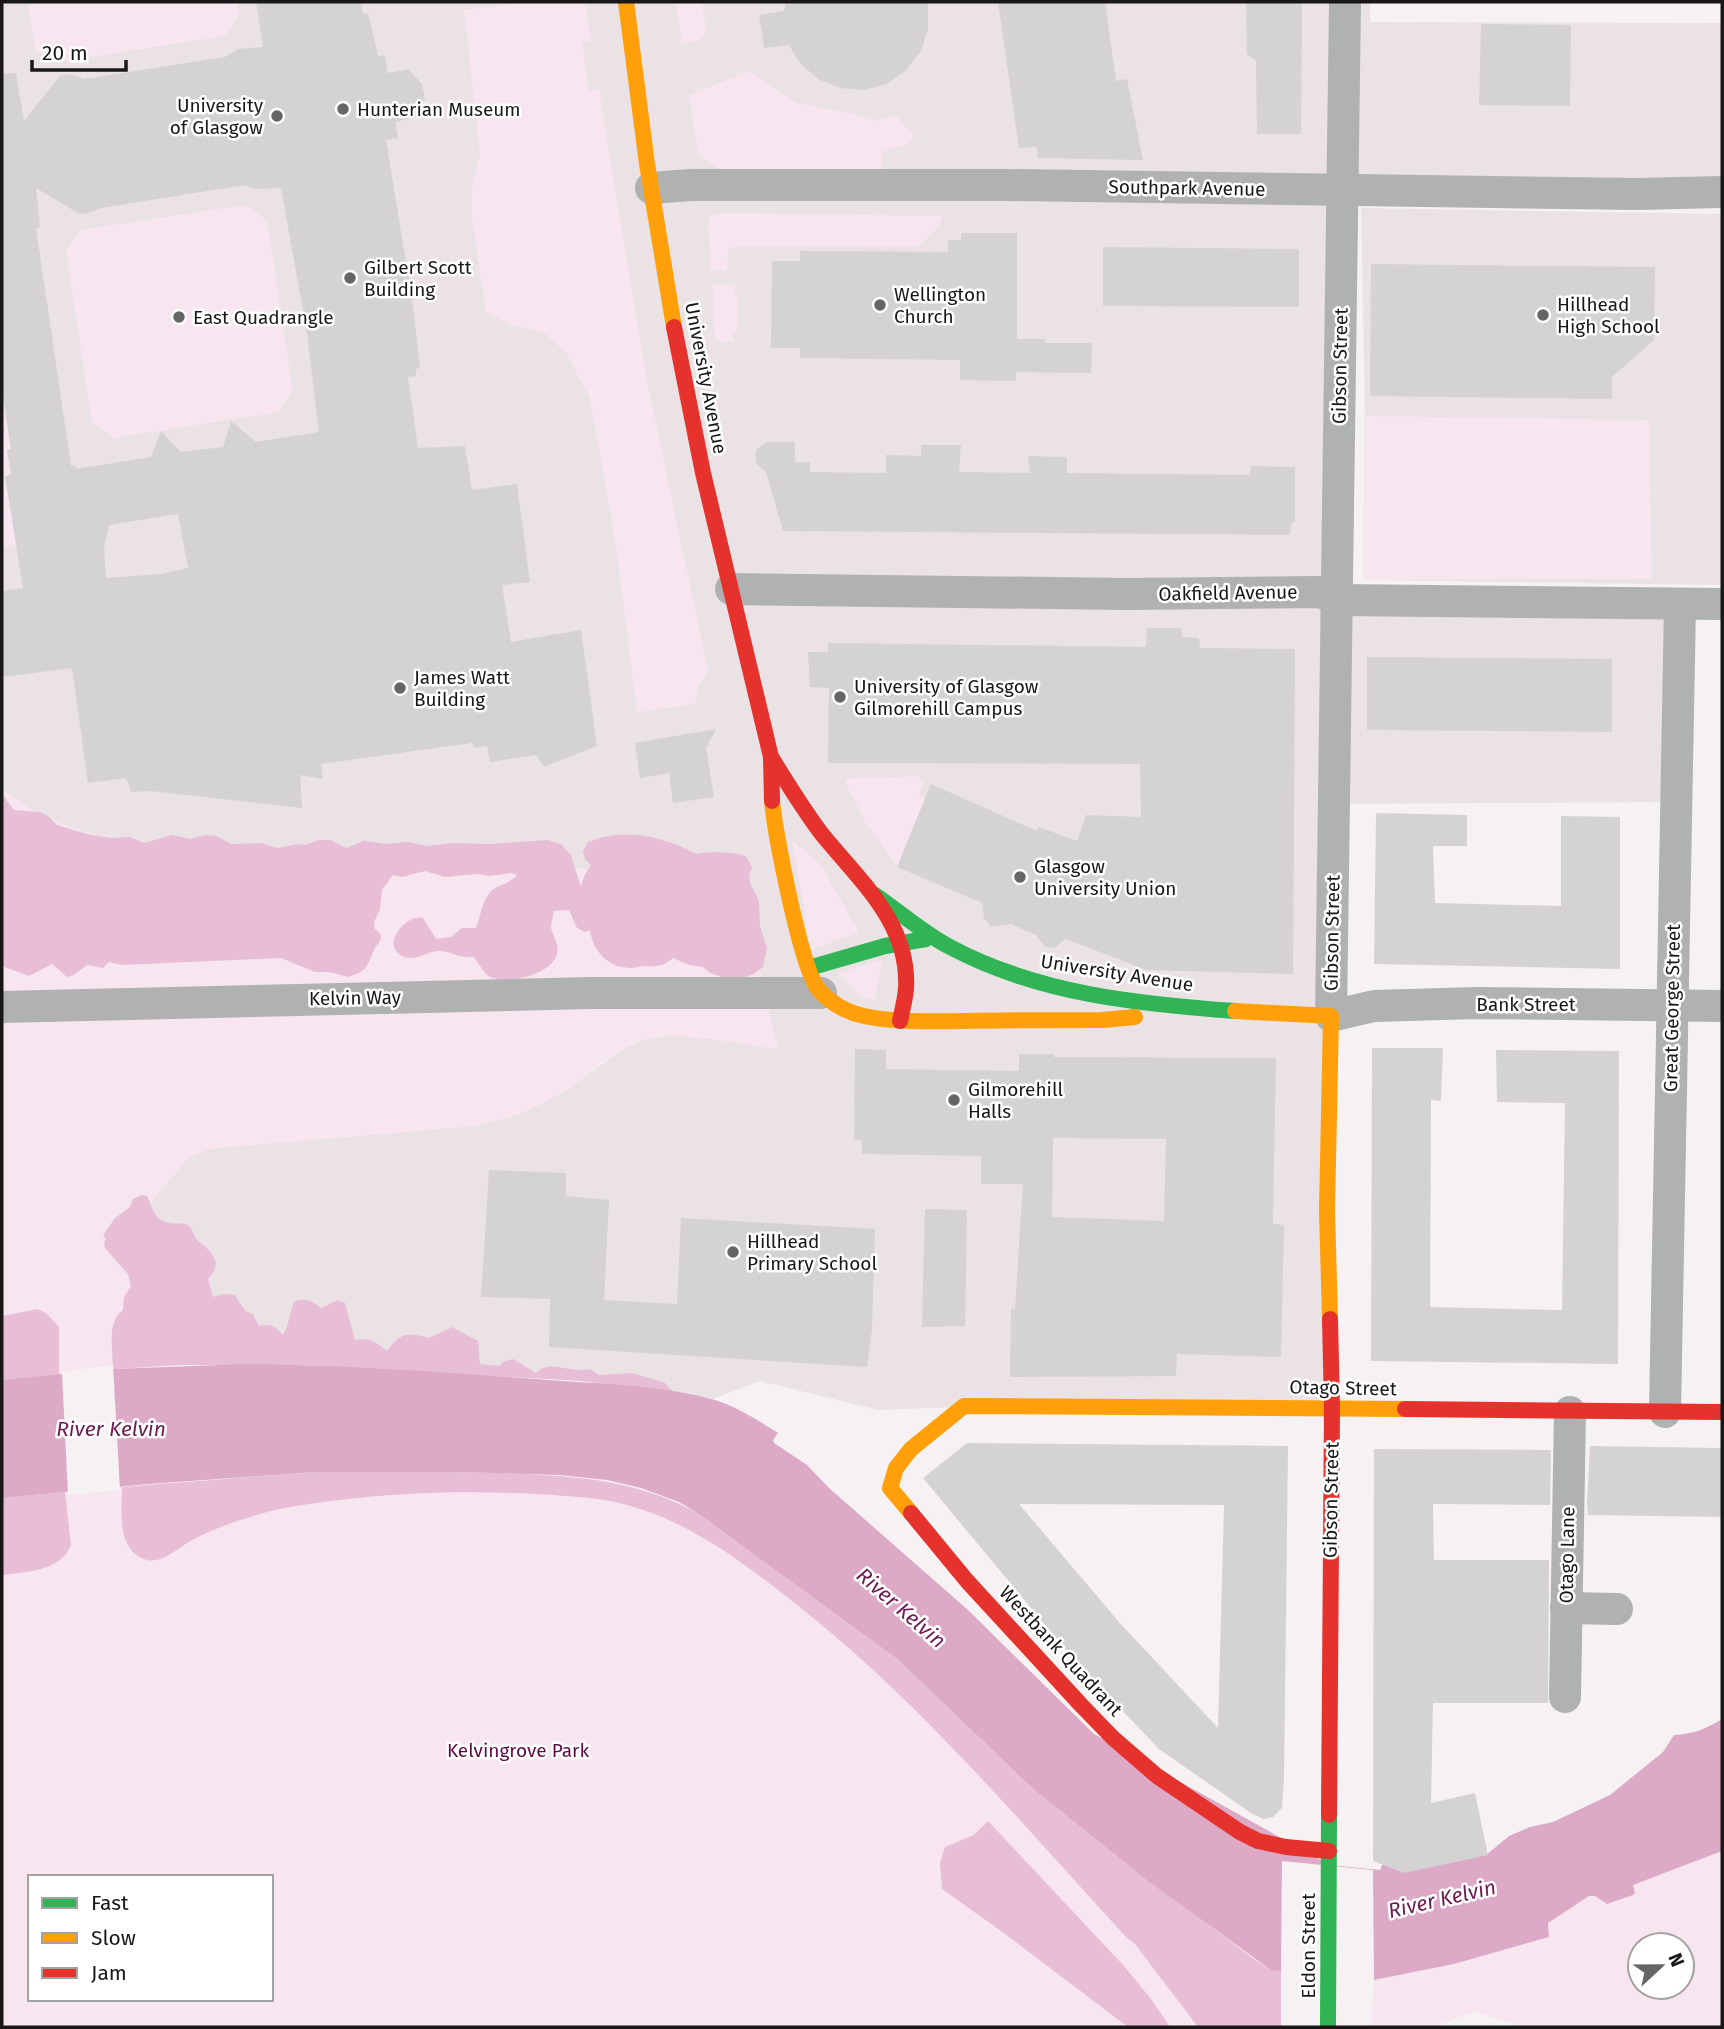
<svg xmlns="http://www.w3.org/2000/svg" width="1724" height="2029" font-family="'Fira Sans',sans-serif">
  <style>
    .built { fill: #eae2e5 }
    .green { fill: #f7e6ef; fill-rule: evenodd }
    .forest { fill: #e7bed5 }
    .water { fill: #dcaac6 }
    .pier { fill: #f6f2f4 }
    .building { fill: #d5d2d4; fill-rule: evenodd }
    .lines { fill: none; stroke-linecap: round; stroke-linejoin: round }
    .street { stroke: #b0b1b1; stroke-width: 32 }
    .fast { stroke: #30b455; stroke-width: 16 }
    .slow { stroke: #ff9f0a; stroke-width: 16 }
    .jam { stroke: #e5322d; stroke-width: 16 }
    .poi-dot { fill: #666465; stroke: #fff; stroke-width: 2.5 }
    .labels { text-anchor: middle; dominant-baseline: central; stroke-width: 5; stroke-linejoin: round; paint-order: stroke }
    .poi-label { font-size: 19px; fill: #191718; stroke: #fff; text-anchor: start }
    .street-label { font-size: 19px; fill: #191718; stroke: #fff }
    .park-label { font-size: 19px; fill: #5e0a44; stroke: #fff }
    .water-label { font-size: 21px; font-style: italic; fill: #6d1b51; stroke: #fff }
  </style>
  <rect width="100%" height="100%" fill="#f6f2f4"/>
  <g class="built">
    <path d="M2 2H1370V22L1722 23V192L1343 191 1338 600 1680 604 1676 802 1333 804 1332 1408 963 1407 878 1410 760 1381 713 1399 673 1392 663 1387 612 1386 582 1381 427 1371 245 1364 138 1218 188 1158 208 1149 566 1090 626 1047 647 1038 671 1036 112 863 2 841Z"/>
    <path d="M1361 208 1722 214V585L1363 580 1365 416Z"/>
  </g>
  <g class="green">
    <path d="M28 2H237L239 16 225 36 57 62 35 50Z"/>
    <path d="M526 2H585L591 41 582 43 589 91 599 90 645 371 708 671 699 686 695 704 637 712 616 545 590 398 567 354 546 334 510 324 486 312 472 217V188L480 153 464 10Z"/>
    <path d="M676 2H702L706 30 698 41 682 44Z"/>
    <path d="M749 71 797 103 848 113 874 121 896 115 914 137 902 146 881 152 882 170 721 169 702 158 698 151 689 95Z"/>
    <path d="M244 205 267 220 293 392 279 412 114 438 92 423 66 250 81 230Z"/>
    <path d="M721 213 943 216 938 227 920 246H736L728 250 727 270H711L708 220 712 215Z"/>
    <path d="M713 284 735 285 734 294 737 295V333H733L734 342 715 341Z"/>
    <path d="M2 398 11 449 7 450 8 459H12L14 472 4 477 5 482H11V513L15 512 19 536 15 537 16 544 2 547Z"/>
    <path d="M1366 416 1649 420 1652 579 1363 580Z"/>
    <path d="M918 776 925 782 918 796 925 799 897 867 865 822 844 779Z"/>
    <path d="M2 788C35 815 71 831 113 838L112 863 736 870 778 1049C745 1045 674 1030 645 1039 614 1048 591 1074 564 1091 537 1109 507 1120 475 1126L208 1149 188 1158 138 1218 148 1483 559 1475 720 1528 850 1626 1032 1788 1132 1868 1281 1970V2027H2ZM30 1877H271V1999H30Z"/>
    <path d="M792 840 820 864 859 932 811 950Z"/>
    <path d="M882 960 875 1001 858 994 838 973Z"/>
    <path d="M1722 1851V2027H1551L1545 2025 1542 2027H1524L1474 2012 1432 2027H1371L1374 1980 1454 1964 1549 1936 1548 1923 1589 1896H1595L1608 1904 1633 1895 1635 1893 1633 1885ZM1640 1945H1682V1987H1640Z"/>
  </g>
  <g class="forest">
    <path d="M2 794 14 810 40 812 49 817 57 825 87 834 111 838 130 837 144 843 172 835 190 839 206 835 216 836 231 844 261 843 277 848 299 844 305 845 319 840H331L346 848 364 841 387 844 408 842 427 846 453 843 489 844 548 840 561 844 571 855 581 887 584 876 591 865 585 859 583 851 588 842C625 827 662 836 697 854 708 851 736 852 746 856L752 867 749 876 750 883 759 901 760 926 767 948 763 967 754 974 733 981 710 973 703 967 689 965 673 958C663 967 654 967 642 966 640 966 634 968 631 968 609 968 593 952 590 930L585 932 577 928 569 910 554 911C553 917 551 922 551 927 552 936 560 944 557 954 552 975 503 987 487 975 482 970 478 962 474 957 457 958 453 952 441 951 426 950 412 966 398 953 384 940 408 914 423 918L436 939 451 937 462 928H476C481 915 483 894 497 887 505 883 511 882 517 875L511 873 489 876 478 874 445 877 425 871 402 877 393 875 382 890 380 909 374 922 375 929 381 935C381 943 377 943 374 950 367 967 367 971 348 977L330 972H315L281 958 122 965 109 962 103 968 87 965 74 975 67 977 52 964 29 976 2 966Z"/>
    <path d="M142 1195 147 1196C153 1208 154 1221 170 1223 175 1224 182 1223 186 1224 193 1227 192 1233 196 1238 204 1248 211 1248 216 1263L214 1271 208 1279 213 1297 223 1294 235 1295 246 1312 253 1314 259 1326C271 1323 275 1326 283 1335 290 1324 289 1312 295 1301 306 1298 313 1301 321 1308L337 1300 345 1303 355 1340C369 1337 377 1342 387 1351 401 1332 407 1332 429 1338L452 1327 478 1341 480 1364 499 1366 503 1362 513 1359 536 1373C547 1361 563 1369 576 1370 586 1371 590 1366 598 1375L632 1373 665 1383 673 1392 582 1381 301 1365H181L113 1369C113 1350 106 1322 123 1310L124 1297 131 1286 128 1274 105 1248 104 1242 106 1239 103 1235 115 1218 130 1207 133 1199Z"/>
    <path d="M38 1309 46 1313 59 1327V1376L2 1380V1316Z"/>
    <path d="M315 1472C376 1472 437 1471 498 1473 569 1476 631 1477 696 1512L897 1659 1032 1788 1132 1868 1254 1959 1271 1970H1281V2027H1198L1135 1944 1127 1938C1019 1821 918 1699 792 1601 731 1553 668 1506 589 1498 506 1490 421 1490 339 1500 316 1503 293 1506 271 1511 245 1518 217 1527 194 1539 179 1546 162 1566 144 1559 116 1548 122 1511 122 1487Z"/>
    <path d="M65 1492 71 1545C61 1571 26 1572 2 1575V1498Z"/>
    <path d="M988 1821 1124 1966 1151 1999 1170 2027H1128L1001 1931 942 1889 940 1863 945 1847 974 1835Z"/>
  </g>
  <path class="water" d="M245 1364C342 1365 439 1372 537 1379 595 1384 655 1384 711 1399 735 1405 757 1420 778 1433L773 1440 774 1443 807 1465 829 1488 967 1609 1094 1734 1330 1865 1380 1870 1382 1865 1486 1855 1509 1836 1530 1827 1553 1822 1610 1795 1663 1752 1674 1735C1693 1734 1706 1729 1722 1719V1851L1633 1885 1635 1893 1633 1895 1607 1904 1595 1896H1589L1548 1923 1549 1937 1454 1964 1374 1980 1271 1970 1148 1881 1032 1788 897 1659 696 1512 679 1502 641 1488 607 1480 559 1475 456 1472H315L148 1484 2 1498V1380L113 1369Z"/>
  <g class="pier">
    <path d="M113 1365 120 1490 68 1495 62 1372Z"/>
    <path d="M1282 1861 1373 1870 1374 1983 1281 1974Z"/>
  </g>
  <g class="building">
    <path d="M256 2H361L363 14 368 13 378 56 385 55 388 73 408 69 422 84 425 100 414 111 416 117 395 122 398 138 386 140 412 298 420 368 416 369V376L408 377 418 448 465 446 472 490 517 484 530 582 502 585 511 642 581 630 597 746 544 767 536 755 490 762 487 746 474 748 472 743 321 764 323 779 300 775 302 808 150 791 131 792 126 778 88 783 72 668 2 677V591L23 588 5 476 11 475 7 450 11 449 2 387V74L16 73 24 121 60 76 71 74 84 79 225 57 238 49 263 47ZM245 185 253 189 281 188 307 333 319 432 256 442 231 421 223 447 181 452 161 431 151 457 76 469 75 465 71 466 36 228 40 227 36 188 78 213 86 214 101 208ZM178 514 188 568 161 574 106 578 104 547 109 525Z"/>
    <path d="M786 2H928V29L921 51 906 70 887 84 864 90 840 88 818 79 800 63 789 45 764 48 759 15 784 11Z"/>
    <path d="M998 2H1105L1116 81 1127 79 1143 160 1038 158 1037 147 1019 148Z"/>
    <path d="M1246 2H1302L1301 134H1257L1256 61 1247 54Z"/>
    <path d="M1481 24 1571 25 1570 106 1479 105Z"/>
    <path d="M961 233H1017V339H1045V343H1092L1091 373 1016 372V381L960 380V360L800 358V348H771L772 261H800V251L948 252V240H961Z"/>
    <path d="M1103 247 1299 249V307L1103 306Z"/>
    <path d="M1371 264 1655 267 1654 340 1612 377V399L1370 396Z"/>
    <path d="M767 442H795V462H810V472L886 473V455L921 456V445H961L959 472 1030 473 1028 456 1067 457V473L1250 475 1251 466 1295 467V521L1291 524 1290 535 783 531 766 472 756 464V450Z"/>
    <path d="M1147 628H1182V637L1199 638 1200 648 1295 649 1293 974 1146 970 1066 939 1054 948 1045 947 1036 935 1011 924 991 927 984 918 982 903 897 867 931 784 1037 831 1039 827 1077 841 1086 815 1141 817 1140 764 828 763 829 688 810 687 808 652H828V643L1146 647Z"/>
    <path d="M1367 657 1612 659V732L1367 730Z"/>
    <path d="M716 729 706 748 714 797 673 803 669 773 640 778 635 743Z"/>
    <path d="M1376 813 1467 815V846H1433L1435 903 1561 906V816L1620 817V969L1374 964Z"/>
    <path d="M1372 1048H1443L1441 1101 1431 1100 1430 1307 1562 1310 1565 1103 1497 1102 1496 1050 1619 1051 1618 1364 1371 1361Z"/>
    <path d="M855 1049 886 1050V1069L1019 1071V1054H1054V1057L1276 1058 1273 1224 1284 1225 1281 1357 1177 1354 1176 1376 1010 1377 1011 1309H1015L1023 1184H981V1156L862 1154V1140H854ZM1053 1138 1166 1139 1164 1221 1052 1217Z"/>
    <path d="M489 1170 566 1173V1196L609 1200 604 1300 677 1304 681 1218 875 1229 872 1328 867 1367 549 1347 550 1299 481 1297Z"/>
    <path d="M925 1209 967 1210 965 1326 922 1327Z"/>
    <path d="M967 1443 1288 1446 1284 1778 1282 1808 1273 1817 1263 1819 1251 1813 1159 1749 1075 1661 923 1478ZM1019 1504 1224 1505 1218 1728 1119 1622Z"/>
    <path d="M1590 1446 1722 1448V1517L1588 1515 1587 1504Z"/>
    <path d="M1374 1449 1551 1450 1550 1505 1433 1504 1434 1560H1549L1548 1703H1433L1431 1803 1475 1793 1488 1855 1404 1873 1373 1861Z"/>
  </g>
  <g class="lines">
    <g class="street">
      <path d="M1345 2 1331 1016 1374 1006 1477 1003 1722 1006"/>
      <path d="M651 188 691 185H1008L1637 194 1722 192"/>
      <path d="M731 589 1126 594 1321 592 1338 600 1722 604"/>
      <path d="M2 1007 591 993H821"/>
      <path d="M1665 1412 1680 604"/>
      <path d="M1566 1608 1617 1609"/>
      <path d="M1565 1697 1570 1412"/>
    </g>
    <g class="fast">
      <path d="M875 895C900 912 923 933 950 947 1038 994 1138 1004 1235 1011"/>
      <path d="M809 968 885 946 926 939"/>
      <path d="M1328 2027 1329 1815"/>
    </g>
    <g class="slow">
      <path d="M626 2 647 164 674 327"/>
      <path d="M772 801C775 833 801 970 819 990 830 1003 848 1013 864 1016 897 1023 932 1021 965 1021 1011 1020 1057 1020 1103 1020L1135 1017"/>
      <path d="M1235 1011 1331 1016 1327 1210 1330 1319"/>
      <path d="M911 1513 890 1488 896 1468 911 1449 964 1406 1405 1409"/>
    </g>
    <g class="jam">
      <path d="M674 327 703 473 771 757 772 801"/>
      <path d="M771 757C787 783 803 809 821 833 859 880 910 923 906 989 905 1000 902 1011 900 1021"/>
      <path d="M1405 1409 1722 1412"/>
      <path d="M911 1513 967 1581 1081 1705 1113 1738 1157 1776 1240 1832 1258 1841 1286 1847 1329 1851"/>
      <path d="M1329 1815 1332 1408 1330 1319"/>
    </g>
  </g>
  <g class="poi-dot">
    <circle cx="343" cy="109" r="7"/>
    <circle cx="277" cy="116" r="7"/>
    <circle cx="350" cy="278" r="7"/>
    <circle cx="880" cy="305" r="7"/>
    <circle cx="1543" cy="315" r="7"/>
    <circle cx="179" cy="317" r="7"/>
    <circle cx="400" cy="688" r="7"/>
    <circle cx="840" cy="697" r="7"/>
    <circle cx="1020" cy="877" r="7"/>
    <circle cx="954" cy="1100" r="7"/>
    <circle cx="733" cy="1252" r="7"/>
  </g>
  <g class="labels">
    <g class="poi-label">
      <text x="263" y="105" text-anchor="end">University<tspan x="263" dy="22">of Glasgow</tspan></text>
      <text x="357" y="109">Hunterian Museum</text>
      <text x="364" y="267">Gilbert Scott<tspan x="364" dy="22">Building</tspan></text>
      <text x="894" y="294">Wellington<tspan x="894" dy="22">Church</tspan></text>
      <text x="1557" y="304">Hillhead<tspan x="1557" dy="22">High School</tspan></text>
      <text x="193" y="317">East Quadrangle</text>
      <text x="414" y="677">James Watt<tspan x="414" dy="22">Building</tspan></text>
      <text x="854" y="686">University of Glasgow<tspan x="854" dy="22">Gilmorehill Campus</tspan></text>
      <text x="1034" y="866">Glasgow<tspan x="1034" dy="22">University Union</tspan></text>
      <text x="968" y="1089">Gilmorehill<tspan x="968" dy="22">Halls</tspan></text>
      <text x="747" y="1241">Hillhead<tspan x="747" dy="22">Primary School</tspan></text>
    </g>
    <g class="street-label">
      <text transform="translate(1187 188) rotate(1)">Southpark Avenue</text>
      <text transform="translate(1340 366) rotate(-89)">Gibson Street</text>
      <text transform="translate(706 378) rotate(79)">University Avenue</text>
      <text transform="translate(1228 593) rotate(-1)">Oakfield Avenue</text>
      <text transform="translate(1332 933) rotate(-89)">Gibson Street</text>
      <text transform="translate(1117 973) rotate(9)">University Avenue</text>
      <text transform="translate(355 998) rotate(-1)">Kelvin Way</text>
      <text x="1526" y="1004">Bank Street</text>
      <text transform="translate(1672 1008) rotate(-89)">Great George Street</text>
      <text transform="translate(1343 1388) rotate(1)">Otago Street</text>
      <text transform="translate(1331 1500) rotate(-89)">Gibson Street</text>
      <text transform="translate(1567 1555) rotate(-89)">Otago Lane</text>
      <text transform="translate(1061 1651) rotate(47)">Westbank Quadrant</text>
      <text transform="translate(1308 1946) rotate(-90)">Eldon Street</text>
    </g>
    <g class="park-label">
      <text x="518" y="1750">Kelvingrove Park</text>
    </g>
    <g class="water-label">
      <text x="111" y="1429">River Kelvin</text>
      <text transform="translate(901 1608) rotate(41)">River Kelvin</text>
      <text transform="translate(1442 1899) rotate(-13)">River Kelvin</text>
    </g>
  </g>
  <rect width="1724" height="2029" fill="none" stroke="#191718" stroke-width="7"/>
  <rect x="28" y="1875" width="245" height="126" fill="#ffffff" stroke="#a3a2a3" stroke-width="2"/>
  <rect x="42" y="1898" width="35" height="10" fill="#30b455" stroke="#a3a2a3" stroke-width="2"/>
  <text x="91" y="1910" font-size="21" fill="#191718">Fast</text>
  <rect x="42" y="1933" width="35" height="10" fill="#ff9f0a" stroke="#a3a2a3" stroke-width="2"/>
  <text x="91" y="1945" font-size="21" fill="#191718">Slow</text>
  <rect x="42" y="1968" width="35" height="10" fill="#e5322d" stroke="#a3a2a3" stroke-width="2"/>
  <text x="91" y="1980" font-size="21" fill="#191718">Jam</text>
  <g transform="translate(1661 1966) rotate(68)"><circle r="33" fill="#ffffff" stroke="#a3a2a3" stroke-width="2"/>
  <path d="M0-5L12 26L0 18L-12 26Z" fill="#666465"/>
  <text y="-10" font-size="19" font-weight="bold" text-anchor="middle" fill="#191718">N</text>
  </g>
  <path d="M32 60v10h94v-10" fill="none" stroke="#191718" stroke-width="3.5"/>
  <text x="42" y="60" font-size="21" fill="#191718" stroke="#ffffff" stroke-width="5" paint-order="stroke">20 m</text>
</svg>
